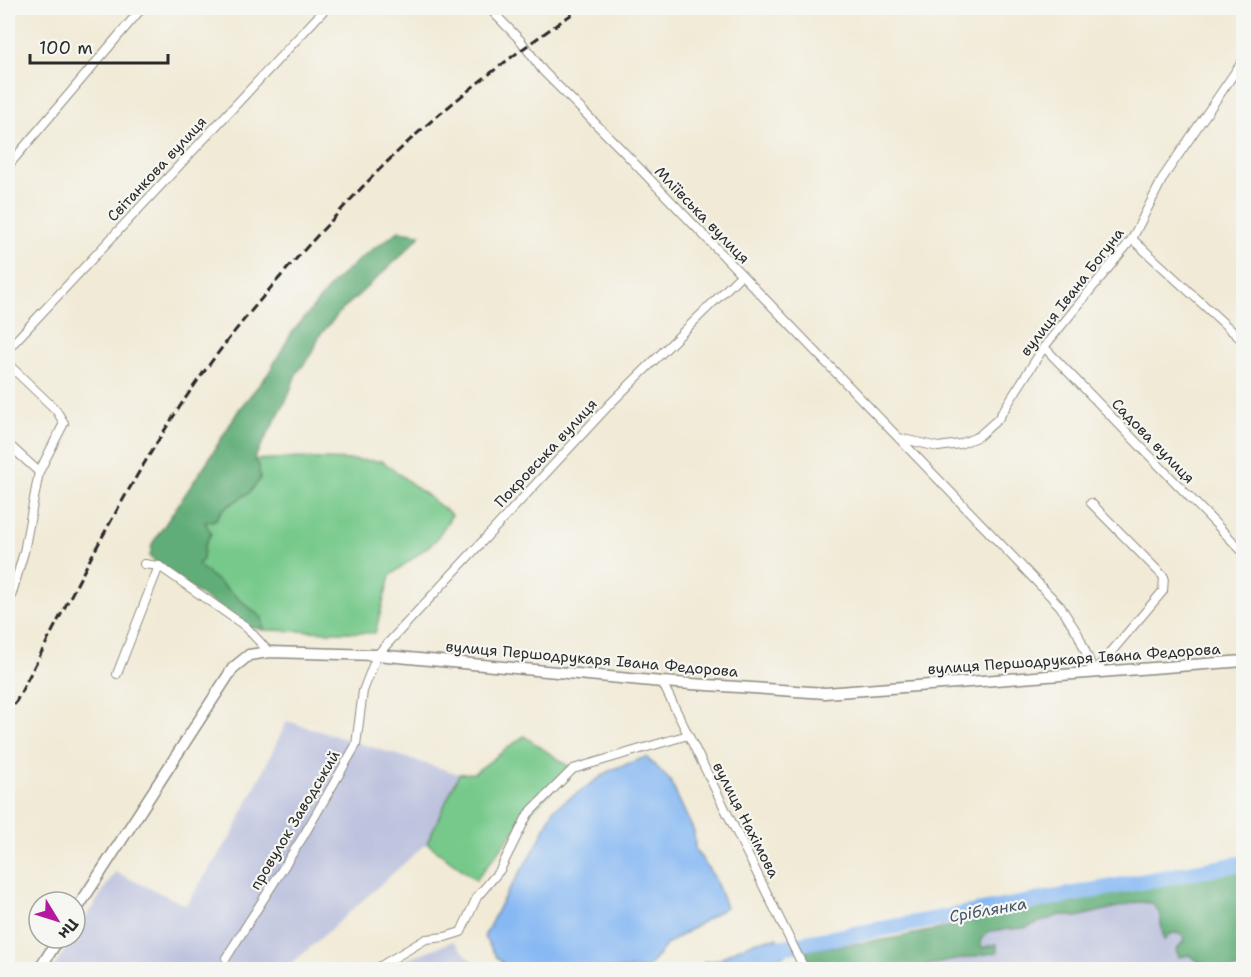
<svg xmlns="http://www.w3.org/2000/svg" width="1251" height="977" font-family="'Shantell Sans',sans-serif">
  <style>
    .industrial { fill: #bdc3de }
    .green { fill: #77c98b; stroke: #517a5b; stroke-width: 1.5 }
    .forest { fill: #61ad77; stroke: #466c51; stroke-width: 1.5 }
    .water { fill: #86b8f3; stroke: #58728f; stroke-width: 1.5 }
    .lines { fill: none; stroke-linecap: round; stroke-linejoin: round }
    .river { stroke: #86b8f3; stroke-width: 16 }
    .minor-casing { stroke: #8e8a80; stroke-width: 10 }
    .tertiary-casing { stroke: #8e8a80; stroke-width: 13 }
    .minor { stroke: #fff; stroke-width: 8 }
    .tertiary { stroke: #fff; stroke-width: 10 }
    .rail { stroke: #2b2b2b; stroke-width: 3; stroke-dasharray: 9 4.5; stroke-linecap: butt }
    .labels { text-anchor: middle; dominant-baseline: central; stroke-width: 4.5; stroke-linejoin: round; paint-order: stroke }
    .street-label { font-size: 15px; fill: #2b2b2b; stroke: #f6f6f2 }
    .water-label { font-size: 16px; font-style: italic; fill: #465567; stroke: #f6f6f2 }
  </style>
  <rect width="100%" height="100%" fill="#f6f6f2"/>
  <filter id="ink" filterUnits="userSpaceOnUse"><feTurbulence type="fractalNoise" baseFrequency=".0167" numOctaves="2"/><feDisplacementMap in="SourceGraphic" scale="12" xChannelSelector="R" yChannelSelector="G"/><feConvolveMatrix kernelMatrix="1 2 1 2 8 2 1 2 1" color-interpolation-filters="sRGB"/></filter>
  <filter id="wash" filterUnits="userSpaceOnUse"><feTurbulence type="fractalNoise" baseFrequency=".008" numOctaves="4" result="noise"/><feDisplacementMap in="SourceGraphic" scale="24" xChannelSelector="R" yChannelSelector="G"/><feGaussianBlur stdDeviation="1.35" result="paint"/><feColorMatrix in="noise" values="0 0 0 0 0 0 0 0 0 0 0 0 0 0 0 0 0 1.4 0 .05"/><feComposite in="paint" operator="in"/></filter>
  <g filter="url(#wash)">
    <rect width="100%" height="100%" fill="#f1ead6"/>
    <g class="industrial">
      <path d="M287 721 459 774 427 843 286 969 52 970 73 938H75V934L115 872 186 905 232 835Z"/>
      <path d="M1138 902 1152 903 1159 912 1164 939 1172 933 1180 934 1185 939 1176 950 1190 955 1208 970H921L923 966 998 952 996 944 982 949 980 941 989 931 1024 928 1060 915 1077 917Z"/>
      <path d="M453 941 480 969H389L395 964Z"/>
    </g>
    <g class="green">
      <path d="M294 458 382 461 452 515 435 541 390 576 375 633 264 630 262 618 197 565 203 559 204 547 211 533 204 522 215 520 223 509 250 492 260 479 254 460Z"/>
      <path d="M524 736 573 769 528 814 476 880 427 843 459 774 474 773Z"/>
    </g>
    <g class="forest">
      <path d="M399 231 421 234 402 255 341 311 320 335 312 354 296 374 288 397 254 459 259 465 260 479 250 492 223 509 215 520 205 522 211 533 204 547 203 559 198 565 262 618 264 630 245 626 159 566 150 557 152 544 209 459 240 408 268 374 291 334 335 281 363 256Z"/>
      <path d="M1243 863V969H1208L1190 955 1179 957 1176 950 1185 939 1180 934 1172 933 1164 940 1159 912 1152 903 1138 902 1077 917 1060 915 1024 928 989 931 980 941 982 948 996 944 998 952 924 966 921 969H813L805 950 889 939 939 929 1024 908 1181 878Z"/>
    </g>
    <g class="water">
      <path d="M646 757 669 779 694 832 695 849 714 877 726 907 667 944 647 969H509L498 959 484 937 502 901 536 847 554 809 611 770Z"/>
      <path d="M777 938 786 954 759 969H702L704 962 719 960 733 951 757 941Z"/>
    </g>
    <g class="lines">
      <path class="river" d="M738 970 767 951 783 947 1244 863"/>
    </g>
  </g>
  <g filter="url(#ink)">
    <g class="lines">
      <defs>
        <g id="minor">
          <path d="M489 8 521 41 543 71 619 147 1060 606 1078 634 1094 672 1163 591 1164 577 1091 503"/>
          <path d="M8 166 142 8"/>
          <path d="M1132 239 1244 342"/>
          <path d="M1044 347 1244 553"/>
          <path d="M8 349 326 8"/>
          <path d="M8 364 56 410 64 423 39 472 24 552 8 607"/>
          <path d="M899 438 938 447 960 444 979 436 998 419 1044 347 1132 239 1164 176 1244 59"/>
          <path d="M8 444 39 472"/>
          <path d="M144 564 159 566 245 626 269 652"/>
          <path d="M117 674 159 566"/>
          <path d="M662 682 805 970"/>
          <path d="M226 958 304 835 356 745 363 691 377 655 611 403 741 275"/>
          <path d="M374 970 426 939 445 937 461 932 477 897 500 870 528 814 573 769 688 735"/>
        </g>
        <g id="tertiary">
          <path d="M75 912 233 668 249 655 269 652 377 655 662 682 825 693 1244 661"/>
          <path d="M39 970 59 938"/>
        </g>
      </defs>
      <use href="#minor" class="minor-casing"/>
      <use href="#tertiary" class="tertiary-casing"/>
      <use href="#minor" class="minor"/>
      <use href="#tertiary" class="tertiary"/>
      <path class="rail" d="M8 717C65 608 119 496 189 393 231 332 280 275 331 221 367 181 405 142 447 108 490 72 535 39 581 8"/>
    </g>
  </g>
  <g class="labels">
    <g class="street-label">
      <text transform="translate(157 169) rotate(-47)">Світанкова вулиця</text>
      <text transform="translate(702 215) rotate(46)">Мліївська вулиця</text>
      <text transform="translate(1072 292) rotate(-52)">вулиця Івана Богуна</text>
      <text transform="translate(1153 441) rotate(46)">Садова вулиця</text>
      <text transform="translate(546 453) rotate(-47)">Покровська вулиця</text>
      <text transform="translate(592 659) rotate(5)">вулиця Першодрукаря Івана Федорова</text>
      <text transform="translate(1074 659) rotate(-4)">вулиця Першодрукаря Івана Федорова</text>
      <text transform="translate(295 820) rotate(-59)">провулок Заводський</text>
      <text transform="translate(746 820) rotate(63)">вулиця Нахімова</text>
    </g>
    <g class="water-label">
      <text transform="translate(988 910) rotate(-10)">Сріблянка</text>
    </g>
  </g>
  <rect width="1251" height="977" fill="none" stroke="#f6f6f2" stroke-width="30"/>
  <g transform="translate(57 920) rotate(128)"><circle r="28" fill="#f6f6f2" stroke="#a5a5a2" stroke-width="1.5"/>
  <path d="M0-4.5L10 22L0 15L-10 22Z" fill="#b5179e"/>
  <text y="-9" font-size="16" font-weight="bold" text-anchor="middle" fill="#2b2b2b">Пн</text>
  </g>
  <path d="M30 54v9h138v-9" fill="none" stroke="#2b2b2b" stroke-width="3"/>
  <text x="39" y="54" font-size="18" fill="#2b2b2b" stroke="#f6f6f2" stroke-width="4.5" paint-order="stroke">100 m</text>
</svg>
